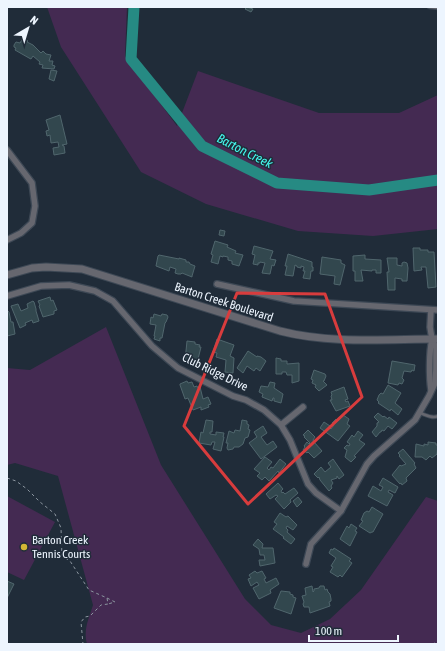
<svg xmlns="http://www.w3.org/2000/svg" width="445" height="651" font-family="'Asap Condensed',sans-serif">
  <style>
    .green { fill: #442a52 }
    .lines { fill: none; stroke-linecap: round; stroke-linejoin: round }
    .river { stroke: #268a83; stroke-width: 11 }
    .building { fill: #32474e; stroke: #50666d }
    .service-casing { stroke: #3d4855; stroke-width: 4.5 }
    .minor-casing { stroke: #3d4855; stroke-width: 8 }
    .tertiary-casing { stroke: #3d4855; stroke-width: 9 }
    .path { stroke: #8b959f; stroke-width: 1; stroke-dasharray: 3 3; stroke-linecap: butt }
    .service { stroke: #66676f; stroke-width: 2.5 }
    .minor { stroke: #66676f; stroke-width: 5.5 }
    .tertiary { stroke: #66676f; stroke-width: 7 }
    .marked { fill: none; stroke: #d83c3d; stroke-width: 3; stroke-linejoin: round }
    .poi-dot { fill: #d3b635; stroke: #202c39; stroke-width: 1.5 }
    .labels { text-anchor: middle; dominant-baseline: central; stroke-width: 3; stroke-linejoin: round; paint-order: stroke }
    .street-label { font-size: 12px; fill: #edf5fe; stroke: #202c39 }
    .poi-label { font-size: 12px; fill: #edf5fe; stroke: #202c39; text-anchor: start }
    .water-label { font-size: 13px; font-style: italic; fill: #45f9ee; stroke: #202c39 }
  </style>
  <rect width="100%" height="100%" fill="#202c39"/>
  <g class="green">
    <path d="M47 7H127L125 56 177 126 198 71 319 113H399L438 95V229L373 236 298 231 206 204 141 172 61 47Z"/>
    <path d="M106 327 161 465 245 599 271 625 301 633 330 619 361 590 426 497 438 501V644H87C83 630 89 618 93 605L58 476 15 463 7 465V368L30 370Z"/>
    <path d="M7 496 55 522 24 580 7 572Z"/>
  </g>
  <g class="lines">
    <path class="river" d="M134 7 131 59 202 146 277 183 369 190 438 180"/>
  </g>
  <g class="building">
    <path d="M247 7 253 9 251 12 245 9Z"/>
    <path d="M23 38 28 41 27 42 33 45 41 53 43 51 46 54 51 55 49 61H53L52 65 55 66 54 69 42 68 43 65 39 64 40 62 33 56 31 59 29 58 15 50 16 48 14 47V45L16 42 20 43Z"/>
    <path d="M51 70 57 71 54 81 49 79Z"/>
    <path d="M60 115 67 144 62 145 64 146 65 153 54 155 53 148 59 147 58 142 51 143 50 135 47 136 46 131 49 130 46 120Z"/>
    <path d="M220 230 225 231 224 236 219 235Z"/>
    <path d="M215 241 228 245 227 247 236 251 235 253 243 255 239 266 232 264V261L228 260V257L223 256V257L220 256 218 264 211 262 213 255 211 254Z"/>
    <path d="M254 246 273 251 270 259 276 260 274 266 272 265 270 274 262 273 265 263 260 262V263H258V265L253 264 255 255 252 254Z"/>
    <path d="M413 248H420V250H428V252H434L436 287 428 288 426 267H421L422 270 414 271Z"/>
    <path d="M288 254 312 262V267H313V271H311L310 279 303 278 305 271H303L304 267 301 266V268L297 267V266L295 265 293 276 285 275 287 266H285Z"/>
    <path d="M159 255 179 259V258L186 260V262H189L190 264 195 266 192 276V277L182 273 181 274H178L175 273 176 269 170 267 169 271 156 266 158 256Z"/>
    <path d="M365 255V259L381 260V273H376V270H372V271L361 270 363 281H355V271H353V256Z"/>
    <path d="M322 257 341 260V263L345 265 340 285 334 284 335 276 320 274Z"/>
    <path d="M387 258H397V265L402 266V263L404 262 407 263 408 268 407 281H402V279L395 278V290H388L387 272H389Z"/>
    <path d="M50 297 51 301 53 300 57 310 54 311V314L43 317 39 306 40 305 38 301Z"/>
    <path d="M33 301 34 302 36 309V311L39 321 33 323 32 320 25 323 26 325 20 328 11 306 18 304 21 311 28 308 27 304Z"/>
    <path d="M7 310 9 312 11 322H13L15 334 7 336Z"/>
    <path d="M154 314 161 316 162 314 167 315 168 317 166 322 165 323 162 338H160V341L154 339 155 336H154L156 325 150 324 151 317 153 318Z"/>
    <path d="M217 339 234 345 230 356 234 358 233 373 225 372 226 360 216 357 217 353 213 352Z"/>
    <path d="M187 341 195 342V344L200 345 199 347H201L197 363H189V361H185Z"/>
    <path d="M248 351 257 357V356L261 357 266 361 260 371 256 368 254 371 247 366 243 373 237 368Z"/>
    <path d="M276 358 281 359V361H287V364L299 363V381L292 383V375H287L286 372H282V374H276Z"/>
    <path d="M392 361 415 365 414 371 412 370 411 372 404 371 402 378 404 380 402 384 399 383 398 385 388 383Z"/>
    <path d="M314 370 325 374 326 376 324 381H323L327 385 319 391 315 387 316 385 312 383 313 380 311 379Z"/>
    <path d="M187 381 188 383 192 382 194 387 197 386 198 388 200 387 203 399 208 397 211 404 208 405 209 407 201 410V407L193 410 188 398 185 399 180 385V384Z"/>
    <path d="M270 382 275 383 274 388 283 394 281 403 274 401V398H273L272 401 262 397 263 394 259 392 261 386 268 387Z"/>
    <path d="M388 385 401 393 395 403 402 409 398 415 391 409 390 411 378 403 379 402 377 400 379 395 381 393 383 394Z"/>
    <path d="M344 387 348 399 345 400 346 402 348 401 350 406 336 411 330 400H332L331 396 332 395 331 392Z"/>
    <path d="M378 413 383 417 384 416 388 419 389 417 397 423 392 429 388 426 384 431 382 430 381 432H380L376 437 372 432 377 426V423L379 422 374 417Z"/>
    <path d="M343 415 349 419 347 424 350 426 338 441 320 428 324 422 330 426V428L331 429 334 425 332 423 336 419 338 421Z"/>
    <path d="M206 420 213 421 212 432H210V434L216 435V432L224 433 223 437H224L221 451 213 449 215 442H212L211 445 199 443 201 432 203 433Z"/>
    <path d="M242 420 247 421V424L249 425 248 429 250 430 248 437 245 438 243 444 239 447H234L233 449 228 450 227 448 228 443H226L229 431 234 433 235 430 240 431Z"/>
    <path d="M263 426 267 433 261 437 267 445 273 441 277 447 261 459 249 443 257 437 254 432Z"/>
    <path d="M308 430 315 437 313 440 314 442 322 451 314 458 308 452 307 453 303 450 305 447 304 446 307 442 309 444 310 443 304 437 305 436 303 435Z"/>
    <path d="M358 431 363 435 359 440 365 444 354 456 356 457 351 462 345 457 347 450 344 448 347 445 349 446 350 444 347 442 352 435 354 437Z"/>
    <path d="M428 442 436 443V445H438L437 454 432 458 430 456 426 460 422 457H415L416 444 424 446V444L428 445Z"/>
    <path d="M403 449 415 463 414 464 416 468 406 478 407 481 402 485 401 483 400 484 392 475 400 465 401 466 406 464 399 456 400 455 398 453Z"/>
    <path d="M265 457 272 462 267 468 269 470 271 467 273 468 280 459 286 464 279 473 278 471 269 481 265 477 262 480 257 476 260 473 254 469Z"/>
    <path d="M333 459 344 475 339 479 337 476V478L331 480 333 483 331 486 332 488 329 491 320 480 319 477 318 478 314 474 321 467 325 472 331 467 328 463Z"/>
    <path d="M383 478 398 487 395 493 389 490 388 492 393 495 387 506 368 496 373 486 381 491 383 487 379 485Z"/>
    <path d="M278 483 283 489 281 491 282 493 283 492 285 494 294 488 298 493 290 500 291 502 284 509 275 499 278 496 276 495 270 499 266 494Z"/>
    <path d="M298 497 302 502 297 507 293 501Z"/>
    <path d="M372 507 383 514 373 532H372L370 533 359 526 363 521 361 520 364 513 367 511 369 512Z"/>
    <path d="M280 513 286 517 288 516 297 525 293 530 287 526 286 528 288 530 287 532 295 539 291 544 283 538 284 537 273 529 277 524 274 522Z"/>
    <path d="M351 524 357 528 355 531 357 532 350 546 340 539 347 526 349 528Z"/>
    <path d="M258 539 263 544 262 548H273L275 563 260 566 259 560H265L264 555H260L259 549 253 545Z"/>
    <path d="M334 548 351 559 349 561 352 563 342 577 340 575 338 577 330 572 333 567 331 566 336 558 329 553 331 549 333 550Z"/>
    <path d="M255 571 257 573 262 571 266 578 264 579 266 583 276 578 279 584 270 590 271 593 259 599 253 588 259 585 257 582 251 586 248 579 251 578 249 575Z"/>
    <path d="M7 581 14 584 7 598Z"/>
    <path d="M312 586 313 592 314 591V589L319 588 320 586H324L325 590 327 589 328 592 330 594 331 599V601L329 602 330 606 310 613 309 607H304L303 604 304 602 302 596 306 595 305 588Z"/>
    <path d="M281 591 290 592V594L293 595V597L296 598 291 614 274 608Z"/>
  </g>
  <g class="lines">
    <defs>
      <g id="service">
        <path d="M429 7 438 8"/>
        <path d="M420 413C426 415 432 419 438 416"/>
      </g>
      <g id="minor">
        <path d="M7 150 32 183 35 206 32 223 21 233 7 240"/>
        <path d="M217 284 294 301 438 310"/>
        <path d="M7 296 41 286 69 285 95 291 113 301 152 346 178 368 233 396 246 400 264 410 281 425 290 440 308 484 316 493 341 511"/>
        <path d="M431 390C429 378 429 351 432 340"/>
        <path d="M281 425 303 407"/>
        <path d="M306 564 311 544 341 511 367 464 374 456 415 420 429 396 435 383 436 369V348L432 339 430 327 431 310"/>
      </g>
      <path id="tertiary" d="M7 275 32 268 46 267 82 269 280 331C330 344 387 339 438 339"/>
    </defs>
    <use href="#service" class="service-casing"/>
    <use href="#minor" class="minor-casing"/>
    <use href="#tertiary" class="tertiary-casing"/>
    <g class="path">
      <path d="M7 478 16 481 27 489 40 502 55 514 61 528 62 556 70 561 89 590 107 598 108 604 101 605 90 616 85 617 81 622 83 644"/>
      <path d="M107 598 115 602 108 604"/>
      <path d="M432 644 438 642"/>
    </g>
    <use href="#service" class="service"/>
    <use href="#minor" class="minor"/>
    <use href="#tertiary" class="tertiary"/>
  </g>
  <path class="marked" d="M237 293 325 294 362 397 248 504 184 426Z"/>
  <circle class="poi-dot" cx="24" cy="547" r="4"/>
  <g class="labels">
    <g class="street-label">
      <text transform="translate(224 302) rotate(18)">Barton Creek Boulevard</text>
      <text transform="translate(215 372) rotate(26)">Club Ridge Drive</text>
    </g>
    <g class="poi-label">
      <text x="32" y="540">Barton Creek<tspan x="32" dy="14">Tennis Courts</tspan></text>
    </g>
    <g class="water-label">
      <text transform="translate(245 151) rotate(27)">Barton Creek</text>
    </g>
  </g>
  <rect width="445" height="651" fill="none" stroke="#edf5fe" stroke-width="16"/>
  <g transform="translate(28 28) rotate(38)" stroke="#202c39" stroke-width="3" paint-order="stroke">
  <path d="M0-3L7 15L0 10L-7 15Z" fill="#edf5fe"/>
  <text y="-6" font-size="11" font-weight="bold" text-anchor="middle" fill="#edf5fe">N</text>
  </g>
  <path d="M309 635v6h89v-6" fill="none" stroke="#edf5fe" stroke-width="2"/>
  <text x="315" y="635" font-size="12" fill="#edf5fe" stroke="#202c39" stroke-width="3" paint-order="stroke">100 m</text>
</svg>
